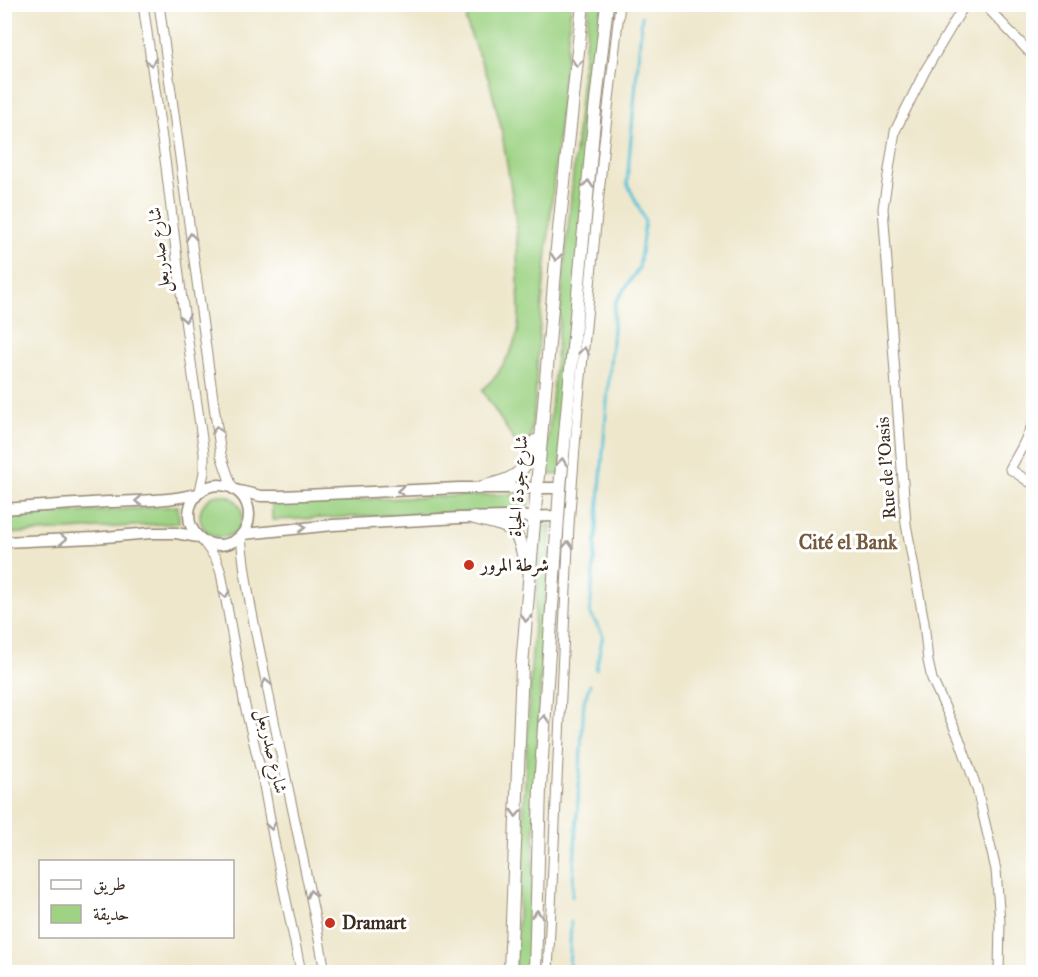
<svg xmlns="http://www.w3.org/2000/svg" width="1038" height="977" font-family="'IM FELL Great Primer',Amiri,serif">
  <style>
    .green { fill: #9ed384; stroke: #6c7e51; stroke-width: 1.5 }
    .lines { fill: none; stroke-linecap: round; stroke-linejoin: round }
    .stream { stroke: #58c1d4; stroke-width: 3 }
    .tertiary-casing { stroke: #948875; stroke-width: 11 }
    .secondary-casing { stroke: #948875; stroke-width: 13 }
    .trunk-casing { stroke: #948875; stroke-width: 14 }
    .tertiary { stroke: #fff; stroke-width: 9 }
    .secondary { stroke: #fff; stroke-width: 10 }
    .trunk { stroke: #fff; stroke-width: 12 }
    .oneway { stroke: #a79f9a }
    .poi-dot { fill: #c8321e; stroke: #fff; stroke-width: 2 }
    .labels { text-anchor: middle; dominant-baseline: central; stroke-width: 6; stroke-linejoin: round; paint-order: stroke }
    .street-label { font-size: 18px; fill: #3b2a1e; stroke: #fff }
    .poi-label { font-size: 18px; font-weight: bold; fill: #3b2a1e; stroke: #fff; text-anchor: start }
    .neighbourhood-label { font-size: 20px; font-weight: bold; fill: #74593c; stroke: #fff }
  </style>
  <rect width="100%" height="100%" fill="#fff"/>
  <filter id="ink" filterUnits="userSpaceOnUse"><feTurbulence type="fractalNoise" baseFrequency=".0167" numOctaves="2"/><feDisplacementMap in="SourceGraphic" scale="12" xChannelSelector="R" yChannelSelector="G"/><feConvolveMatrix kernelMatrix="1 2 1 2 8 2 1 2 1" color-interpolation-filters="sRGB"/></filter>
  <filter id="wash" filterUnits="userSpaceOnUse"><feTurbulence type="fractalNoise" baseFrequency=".008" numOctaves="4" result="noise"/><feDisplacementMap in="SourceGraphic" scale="24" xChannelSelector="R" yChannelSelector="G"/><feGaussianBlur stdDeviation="1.35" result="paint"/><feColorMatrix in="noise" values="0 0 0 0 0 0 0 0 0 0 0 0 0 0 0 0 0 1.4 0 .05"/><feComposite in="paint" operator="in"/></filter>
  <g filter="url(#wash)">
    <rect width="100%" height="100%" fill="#eee7cc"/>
    <g class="green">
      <path d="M474 5H571L540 323 534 411 529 446 524 456 482 390 497 375 511 351 518 332 519 311 516 220 501 127 489 80 474 44 466 21Z"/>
      <path d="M589 5H602L560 475 545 474Z"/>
      <path d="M517 494 530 500 528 506 518 510 475 512 272 520V503Z"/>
      <circle cx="221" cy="516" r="21"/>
      <path d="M178 506 179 523 5 534V517Z"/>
      <path d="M551 525 541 668 529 972H515L531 668 541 527Z"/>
    </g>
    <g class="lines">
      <g class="stream">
        <path d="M596 669 603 635 590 613 615 303 639 268 645 221 644 218 627 183 642 16"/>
        <path d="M572 897 584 701 590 685"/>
        <path d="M569 972 571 922"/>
      </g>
    </g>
  </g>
  <g filter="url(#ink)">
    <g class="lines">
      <defs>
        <g id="tertiary">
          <path d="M143 4 166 167 181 292 204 453V472L200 491"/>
          <path d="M159 4 214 406 221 455 232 487"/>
          <path d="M965 4 925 71 895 131 883 208 906 524 924 622 928 661 932 679 959 738 977 789 996 870 1000 922 999 972"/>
          <path d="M984 4 1034 57"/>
          <path d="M1034 422 1022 447 1010 469 1034 485"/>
          <path d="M241 536C245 585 256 633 266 681 285 778 308 875 325 972"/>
          <path d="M203 541 216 559 221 573 245 706 263 780 275 847 301 972"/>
          <path d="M548 972 569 525 578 408 604 143 620 4"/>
        </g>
        <g id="secondary">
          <circle cx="219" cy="515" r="30"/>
          <path d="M239 491 261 496H282L459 488H560"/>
          <path d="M4 509C39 506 73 504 108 502 138 501 167 501 197 494"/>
          <path d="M244 534 333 525 460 518 558 516"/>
          <path d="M4 542 94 538 151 533H176L198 537"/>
        </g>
        <g id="trunk">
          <path d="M478 488C513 479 524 478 535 441"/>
          <path d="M474 518C511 527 520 526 525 567"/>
          <path d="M510 972 522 666 557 248 583 4"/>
          <path d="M535 972 540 787 560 488 595 110 607 4"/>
        </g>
      </defs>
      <use href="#tertiary" class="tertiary-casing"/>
      <use href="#secondary" class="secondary-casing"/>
      <use href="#trunk" class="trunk-casing"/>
      <use href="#tertiary" class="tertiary"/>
      <use href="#secondary" class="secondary"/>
      <use href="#trunk" class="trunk"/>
    </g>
    <defs><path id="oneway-chevron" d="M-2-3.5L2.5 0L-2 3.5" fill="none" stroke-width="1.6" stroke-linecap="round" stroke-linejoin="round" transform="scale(1.5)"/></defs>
    <g class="oneway">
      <use href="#oneway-chevron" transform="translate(151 62) rotate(82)"/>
      <use href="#oneway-chevron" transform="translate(577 63) rotate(96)"/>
      <use href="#oneway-chevron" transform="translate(588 184) rotate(-85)"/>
      <use href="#oneway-chevron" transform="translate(191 237) rotate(-97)"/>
      <use href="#oneway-chevron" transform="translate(556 257) rotate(95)"/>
      <use href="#oneway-chevron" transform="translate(185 318) rotate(81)"/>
      <use href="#oneway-chevron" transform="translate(584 351) rotate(-84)"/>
      <use href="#oneway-chevron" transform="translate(217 430) rotate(-99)"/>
      <use href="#oneway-chevron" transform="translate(562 462) rotate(-84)"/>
      <use href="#oneway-chevron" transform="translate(401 491) rotate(177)"/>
      <use href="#oneway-chevron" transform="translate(139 501) rotate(178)"/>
      <use href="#oneway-chevron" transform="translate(302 527) rotate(-4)"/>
      <use href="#oneway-chevron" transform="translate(63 539) rotate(-2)"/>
      <use href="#oneway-chevron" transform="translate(568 545) rotate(-87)"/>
      <use href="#oneway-chevron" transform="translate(225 594) rotate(80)"/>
      <use href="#oneway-chevron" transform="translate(526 618) rotate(95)"/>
      <use href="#oneway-chevron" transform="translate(266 683) rotate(-101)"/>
      <use href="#oneway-chevron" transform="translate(544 719) rotate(-87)"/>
      <use href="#oneway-chevron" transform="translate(516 813) rotate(92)"/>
      <use href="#oneway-chevron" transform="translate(271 826) rotate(80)"/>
      <use href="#oneway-chevron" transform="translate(311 894) rotate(-102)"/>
      <use href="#oneway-chevron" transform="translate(537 914) rotate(-88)"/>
    </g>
  </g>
  <g class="poi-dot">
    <circle cx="469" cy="565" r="6"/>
    <circle cx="330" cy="923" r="6"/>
  </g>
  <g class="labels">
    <g class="street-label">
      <text transform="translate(159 250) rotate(-97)">شارع صدربعل</text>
      <text transform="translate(886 468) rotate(-94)">Rue de l'Oasis</text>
      <text transform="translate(518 486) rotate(-86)">شارع جودة الحياة</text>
      <text transform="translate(272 751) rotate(77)">شارع صدربعل</text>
    </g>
    <g class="poi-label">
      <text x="481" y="565">شرطة المرور</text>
      <text x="342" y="923">Dramart</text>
    </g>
    <g class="neighbourhood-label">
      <text x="848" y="542">Cité el Bank</text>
    </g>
  </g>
  <rect width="1038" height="977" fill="none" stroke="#fff" stroke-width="24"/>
  <rect x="39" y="860" width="195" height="78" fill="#ffffff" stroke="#b1aaa5" stroke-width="1.5"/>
  <rect x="51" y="880" width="30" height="9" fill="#ffffff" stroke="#b1aaa5" stroke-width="1.5"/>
  <text x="93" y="890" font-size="18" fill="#3b2a1e">طريق</text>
  <rect x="51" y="905" width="30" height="18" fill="#9ed384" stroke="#b1aaa5" stroke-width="1.5"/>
  <text x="93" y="920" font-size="18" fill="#3b2a1e">حديقة</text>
</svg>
